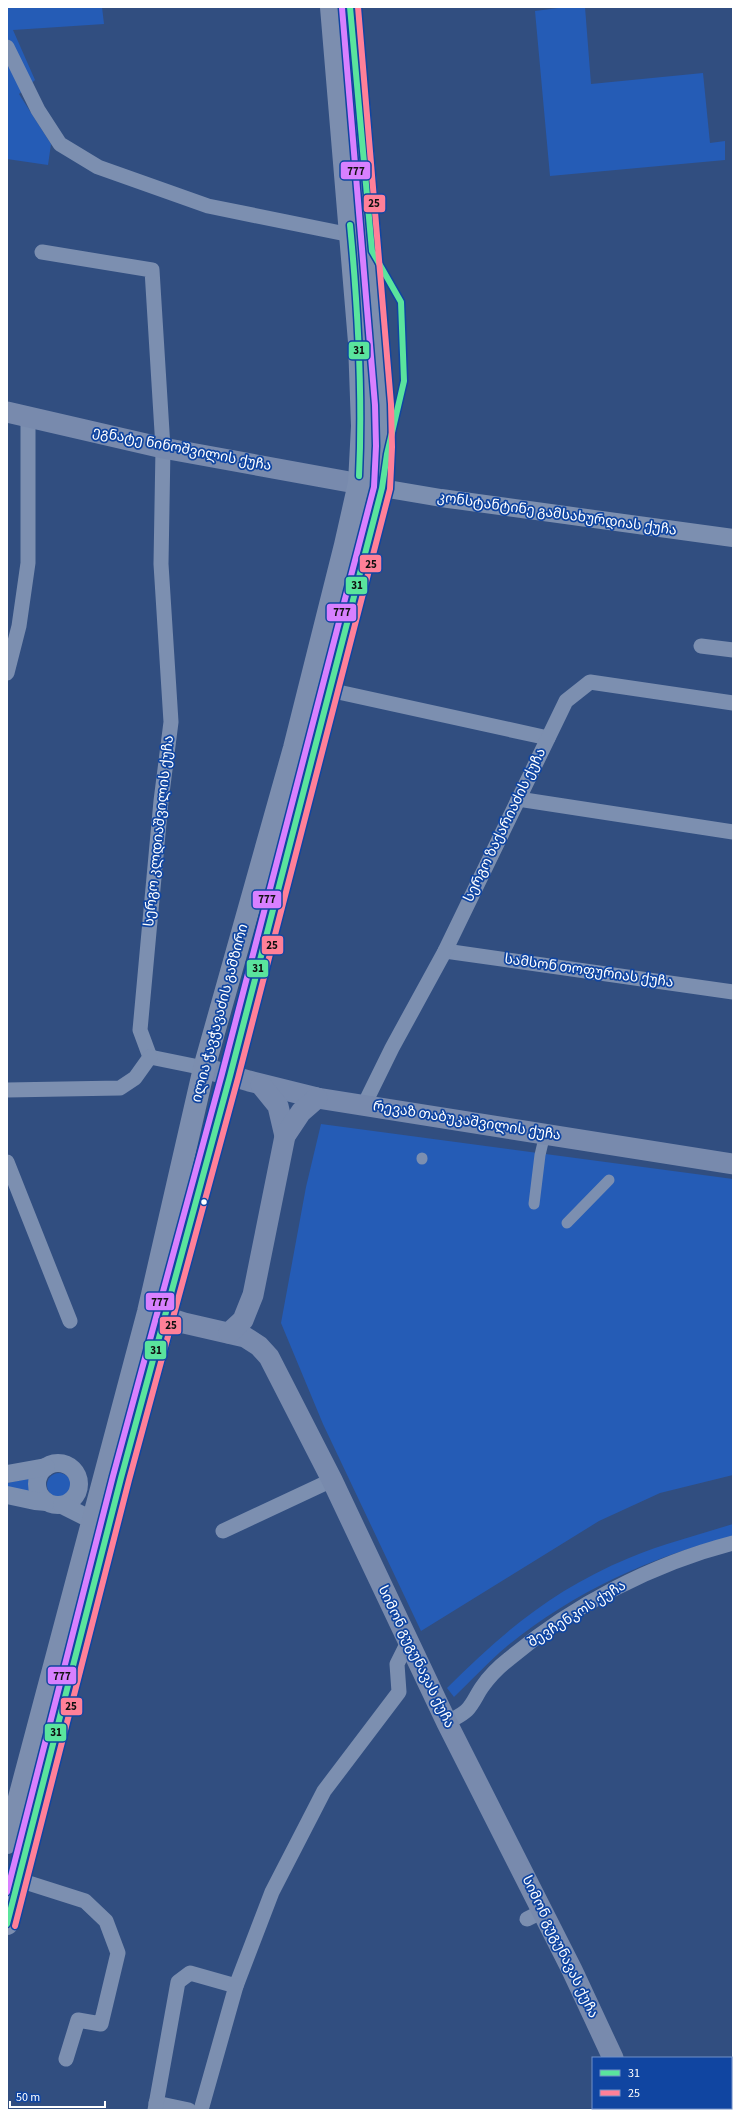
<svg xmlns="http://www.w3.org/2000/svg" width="740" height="2117" font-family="'Source Sans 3','Noto Sans Georgian',sans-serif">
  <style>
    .green { fill: #255cb6 }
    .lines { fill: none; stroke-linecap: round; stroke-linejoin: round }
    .pedestrian { stroke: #7c8fb0; stroke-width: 11 }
    .minor { stroke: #7c8fb0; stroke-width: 15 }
    .tertiary { stroke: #7c8fb0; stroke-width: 18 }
    .secondary { stroke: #788aad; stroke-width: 21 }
    .primary { stroke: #7c8eaf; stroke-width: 22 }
    .bus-1-casing { stroke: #1045a1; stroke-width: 9 }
    .bus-2-casing { stroke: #1045a1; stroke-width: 9 }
    .bus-3-casing { stroke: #1045a1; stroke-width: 9 }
    .bus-1 { stroke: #5ae49d; stroke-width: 6 }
    .bus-2 { stroke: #ff8098; stroke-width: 6 }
    .bus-3 { stroke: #d880ff; stroke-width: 6 }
    .bus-dot { fill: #fff; stroke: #1045a1; stroke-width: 1.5 }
    .labels { text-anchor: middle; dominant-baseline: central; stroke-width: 3.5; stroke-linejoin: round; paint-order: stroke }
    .street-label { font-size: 14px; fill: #fff; stroke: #1045a1 }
    .line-badge { stroke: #1045a1; stroke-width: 1.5 }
    .pale-badge-label { font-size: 11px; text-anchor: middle; font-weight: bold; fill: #111 }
  </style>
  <rect width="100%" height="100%" fill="#314e80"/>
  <g class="green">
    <path d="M7 7H102L104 24 13 30 35 80 19 94 51 144 48 165 7 159Z"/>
    <path d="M566 7H585L591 84 703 73 710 143 725 141V160L550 176 535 11Z"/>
    <path d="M321 1124 733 1179V1475L660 1493 599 1521 421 1631 323 1424 281 1323 306 1187Z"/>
    <circle cx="59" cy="1485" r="12"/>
    <path d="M31 1478 30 1488 32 1492 7 1487V1483Z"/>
    <path d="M733 1524V1536C650 1557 573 1592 506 1647 488 1662 471 1681 454 1697L447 1688C503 1632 554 1589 629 1558 662 1544 698 1535 733 1524Z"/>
  </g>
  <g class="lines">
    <g class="pedestrian">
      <path d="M422 1159V1158"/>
      <path d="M534 1204 540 1155 545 1134"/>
      <path d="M567 1223 609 1180"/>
    </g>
    <g class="minor">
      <path d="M7 47 38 110 60 144 98 167 208 206 351 235"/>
      <path d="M42 252 152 270 163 448 161 564 171 722 161 801 140 1030 150 1057"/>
      <path d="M701 646 733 650"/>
      <path d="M7 673 19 626 28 563V416"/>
      <path d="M329 690 548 738"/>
      <path d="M518 799 733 832"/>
      <path d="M445 951 733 992"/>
      <path d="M150 1057 204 1068"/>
      <path d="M7 1090 120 1088 135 1078 150 1057"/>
      <path d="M364 1105 392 1048 445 951 566 701 590 682 733 703"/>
      <path d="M7 1162 70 1321"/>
      <path d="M223 1531 332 1480"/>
      <path d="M447 1723C453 1719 462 1715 467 1710 473 1704 477 1694 482 1687 489 1677 500 1666 509 1659 573 1605 652 1564 733 1543"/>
      <path d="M19 1880 85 1901 106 1921 118 1953 101 2024 78 2020 66 2059"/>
      <path d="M527 1919 543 1911"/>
      <path d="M156 2103 189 2110"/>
      <path d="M155 2110 178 1982 190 1973 236 1986 272 1892 324 1791 399 1692 397 1664 408 1642"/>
      <path d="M201 2110 236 1986"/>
    </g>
    <g class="tertiary">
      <path d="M382 488 441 498 733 538"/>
      <circle cx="58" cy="1484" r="21"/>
      <path d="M7 1474 46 1467"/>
      <path d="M7 1495 35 1501 47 1502"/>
      <path d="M62 1505 92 1520 105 1524"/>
    </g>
    <g class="secondary">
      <path d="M7 412 163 448 377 487"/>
      <path d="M204 1068 249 1081 317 1098 733 1164"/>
      <path d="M261 1085 278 1106 285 1136"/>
      <path d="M150 1312 184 1323 245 1337 259 1346 269 1357 332 1480 447 1723 572 1970 613 2058"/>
      <path d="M229 1333 243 1320 253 1295 285 1136 301 1112 317 1098"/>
      <path d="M637 2108 638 2110"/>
    </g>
    <g class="primary">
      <path d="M7 1843 148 1312 204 1068 294 748 345 545 359 483 362 426 359 342 331 7"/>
      <path d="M7 1924 121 1478 158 1347 230 1076 382 488C388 433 380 376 376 321 369 216 360 112 350 7"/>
    </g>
    <defs>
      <g id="bus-1">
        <path d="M350 225C358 309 363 392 359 476"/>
        <path d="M7 1924 121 1478 230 1076 382 488 387 454 404 381 401 302 372 251 350 7"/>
      </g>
      <path id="bus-2" d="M15 1926 129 1480 238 1078 390 489 392 447 391 404 358 7"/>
      <path id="bus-3" d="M7 1892 113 1476 222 1074 374 487 376 446 375 405 342 8"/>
    </defs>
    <use href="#bus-1" class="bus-1-casing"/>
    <use href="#bus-2" class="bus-2-casing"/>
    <use href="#bus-3" class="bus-3-casing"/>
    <use href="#bus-1" class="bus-1"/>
    <use href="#bus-2" class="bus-2"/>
    <use href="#bus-3" class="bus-3"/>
  </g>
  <circle class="bus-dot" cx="204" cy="1202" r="3.5"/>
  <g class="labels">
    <g class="street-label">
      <text transform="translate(182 449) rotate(11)">ეგნატე ნინოშვილის ქუჩა</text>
      <text transform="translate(557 514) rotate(8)">კონსტანტინე გამსახურდიას ქუჩა</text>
      <text transform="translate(505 825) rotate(-64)">სერგო ზაქარიაძის ქუჩა</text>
      <text transform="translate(159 831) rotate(-84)">სერგო კლდიაშვილის ქუჩა</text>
      <text transform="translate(589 971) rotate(8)">სამსონ თოფურიას ქუჩა</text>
      <text transform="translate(220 1013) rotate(-75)">ილია ჭავჭავაძის გამზირი</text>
      <text transform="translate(467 1121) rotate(9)">რევაზ თაბუკაშვილის ქუჩა</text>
      <text transform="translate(577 1614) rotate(-32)">შევჩენკოს ქუჩა</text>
      <text transform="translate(416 1657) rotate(64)">სიმონ გუგუნავას ქუჩა</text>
      <text transform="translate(560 1947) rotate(64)">სიმონ გუგუნავას ქუჩა</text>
    </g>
  </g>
  <g class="line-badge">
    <rect x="340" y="161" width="31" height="19" rx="4" fill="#d880ff"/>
    <rect x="363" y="194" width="23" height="19" rx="4" fill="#ff8098"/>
    <rect x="348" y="341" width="22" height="19" rx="4" fill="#5ae49d"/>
    <rect x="359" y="554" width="23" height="19" rx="4" fill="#ff8098"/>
    <rect x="345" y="576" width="23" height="19" rx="4" fill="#5ae49d"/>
    <rect x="326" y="603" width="31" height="19" rx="4" fill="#d880ff"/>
    <rect x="252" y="890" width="30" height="19" rx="4" fill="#d880ff"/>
    <rect x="261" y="935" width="23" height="20" rx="4" fill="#ff8098"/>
    <rect x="246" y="959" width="23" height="19" rx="4" fill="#5ae49d"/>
    <rect x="145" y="1292" width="30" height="19" rx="4" fill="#d880ff"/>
    <rect x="159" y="1316" width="23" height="19" rx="4" fill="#ff8098"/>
    <rect x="144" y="1340" width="23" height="20" rx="4" fill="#5ae49d"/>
    <rect x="47" y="1666" width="30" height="19" rx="4" fill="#d880ff"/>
    <rect x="60" y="1697" width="23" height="19" rx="4" fill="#ff8098"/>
    <rect x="44" y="1723" width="23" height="19" rx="4" fill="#5ae49d"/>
  </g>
  <g class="pale-badge-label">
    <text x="356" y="175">777</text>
    <text x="374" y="207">25</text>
    <text x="359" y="354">31</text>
    <text x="371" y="568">25</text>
    <text x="357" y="589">31</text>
    <text x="342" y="616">777</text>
    <text x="267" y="903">777</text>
    <text x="272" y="949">25</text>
    <text x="258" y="972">31</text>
    <text x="160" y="1306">777</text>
    <text x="171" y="1329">25</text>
    <text x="156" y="1354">31</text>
    <text x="62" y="1680">777</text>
    <text x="71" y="1710">25</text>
    <text x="56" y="1736">31</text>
  </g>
  <rect width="740" height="2117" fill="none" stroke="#ffffff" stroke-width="16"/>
  <rect x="592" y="2057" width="140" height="52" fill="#1045a1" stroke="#708fc7"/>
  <rect x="600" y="2070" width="20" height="6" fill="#5ae49d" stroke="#708fc7"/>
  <text x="628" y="2077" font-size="12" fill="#ffffff">31</text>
  <rect x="600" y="2090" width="20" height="6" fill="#ff8098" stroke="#708fc7"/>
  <text x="628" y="2097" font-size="12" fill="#ffffff">25</text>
  <path d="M10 2101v6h95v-6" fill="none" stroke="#ffffff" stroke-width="2"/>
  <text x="16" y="2101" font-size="12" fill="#ffffff" stroke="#1045a1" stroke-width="3" paint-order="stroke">50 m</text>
</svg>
